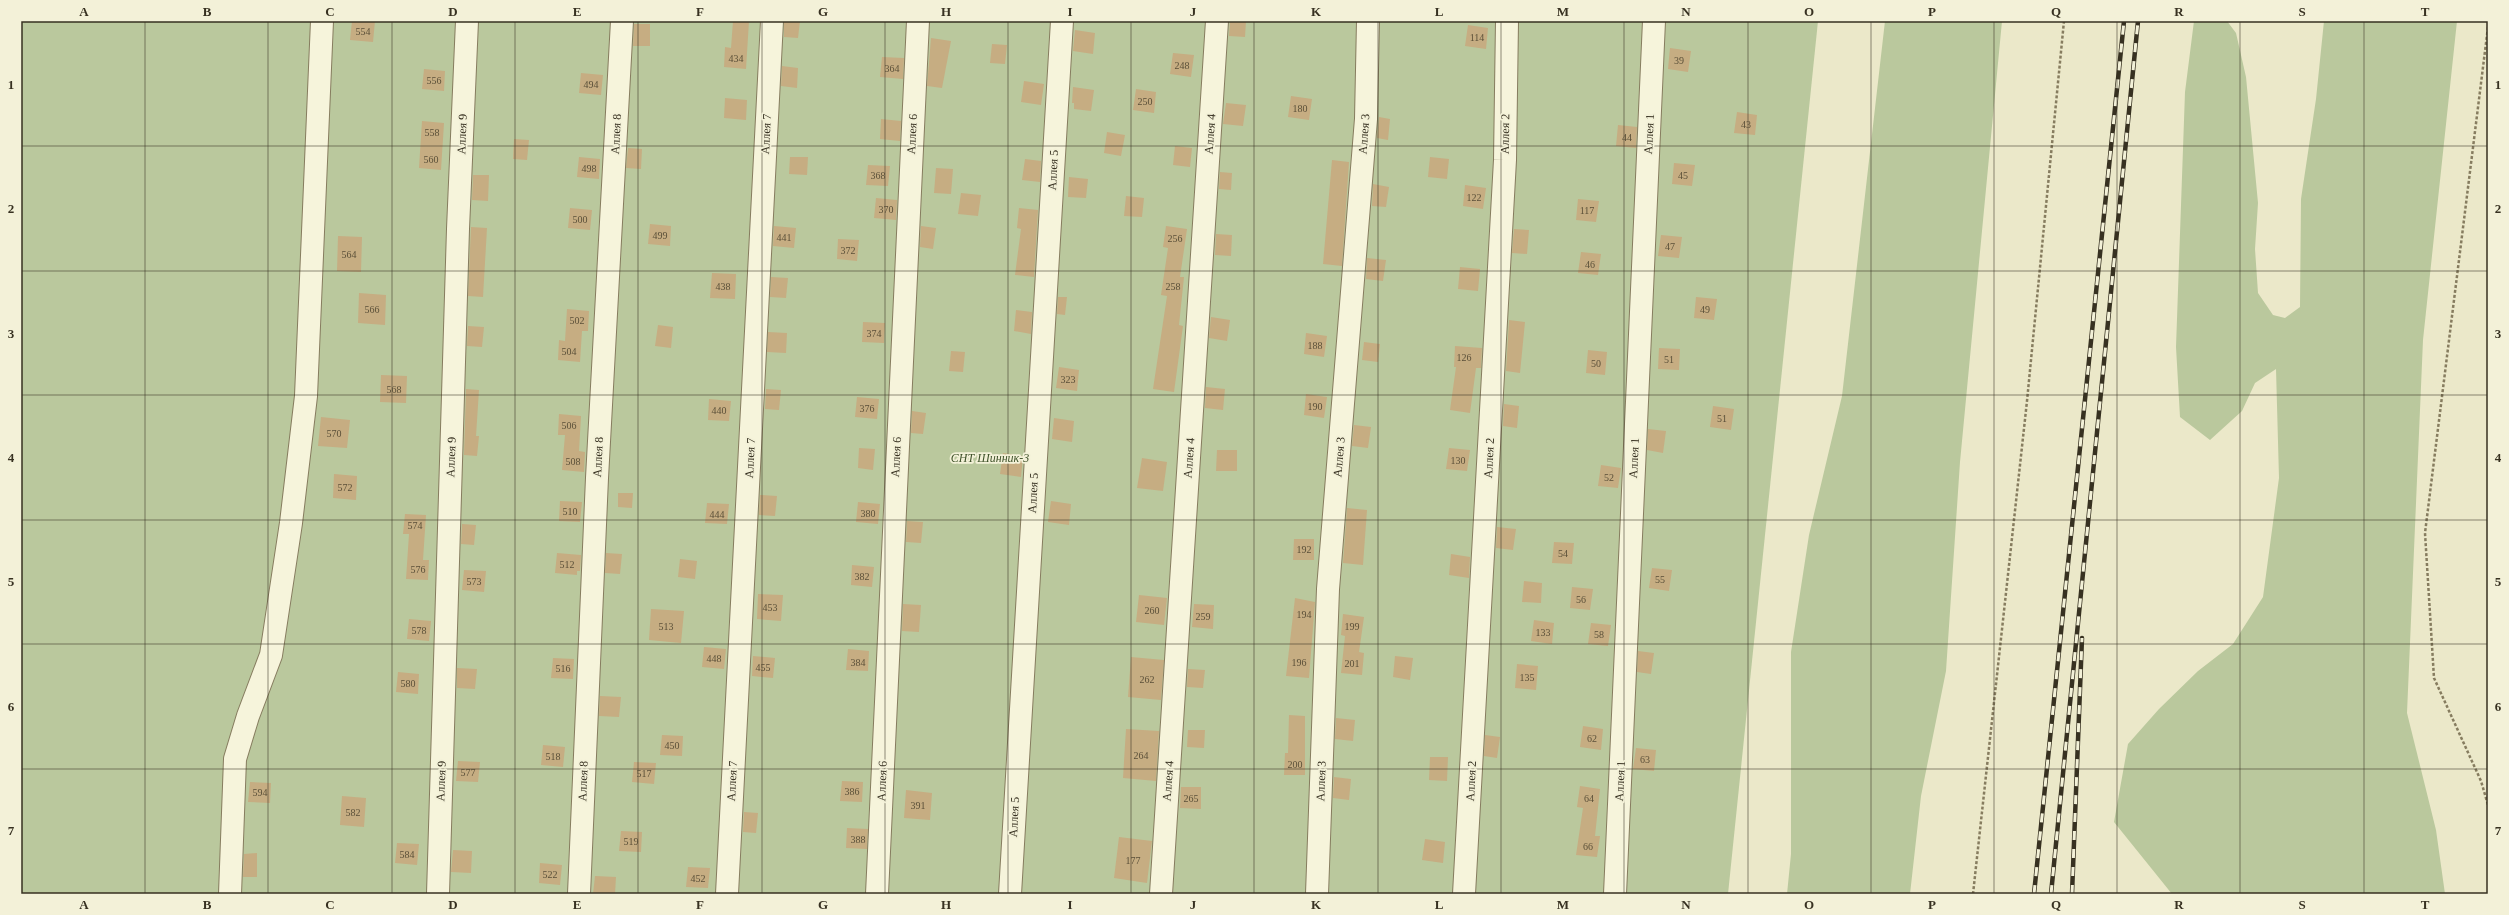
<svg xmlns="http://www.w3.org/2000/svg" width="2509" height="915" font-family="'Times New Roman',serif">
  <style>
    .green { fill: #bac89d }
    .building { fill: #c6ad82 }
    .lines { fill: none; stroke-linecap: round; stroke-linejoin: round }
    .minor-casing { stroke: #867c5f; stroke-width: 24 }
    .path { stroke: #867c5f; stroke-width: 2.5; stroke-dasharray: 3 2; stroke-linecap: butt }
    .minor { stroke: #f6f4db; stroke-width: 22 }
    .rail-casing { stroke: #373121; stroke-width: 4.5 }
    .rail { stroke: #f3f1d8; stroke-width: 3; stroke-dasharray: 9; stroke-linecap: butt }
    .grid { fill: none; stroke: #373121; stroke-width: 1; stroke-opacity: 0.55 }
    .labels { text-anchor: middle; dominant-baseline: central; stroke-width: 3.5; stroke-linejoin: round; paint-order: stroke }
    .number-label { font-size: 10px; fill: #5b5039 }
    .street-label { font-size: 12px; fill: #373121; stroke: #f3f1d8 }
    .park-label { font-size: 12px; font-style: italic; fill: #3f522a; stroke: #f3f1d8 }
    .neatline { fill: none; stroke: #373121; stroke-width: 1.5 }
    .grid-label { font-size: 13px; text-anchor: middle; font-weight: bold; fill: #373121 }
  </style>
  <rect width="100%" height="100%" fill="#ebe8c9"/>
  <g class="green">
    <path d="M21 21H1818L1728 894H21Z"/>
    <path d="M1885 21H2002L1960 462 1946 671 1921 796 1910 894H1787L1791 854V652L1809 535 1842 396Z"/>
    <path d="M2194 21H2227L2236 33 2246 77 2258 203 2255 249 2258 293 2273 315 2285 318 2300 307 2301 199 2316 99 2324 21H2457L2423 340 2407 713 2436 830 2445 894H2172L2114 822 2128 744 2159 709 2198 671 2233 644 2263 597 2279 478 2276 369 2255 383 2242 411 2210 440 2180 417 2176 347 2185 92Z"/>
  </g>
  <g class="building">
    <path d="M352 21H375L373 42 350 40Z"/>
    <path d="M733 21H749L746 69 724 67 725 47 731 48Z"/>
    <path d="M784 21H800L798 38 784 37Z"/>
    <path d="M1230 21H1246L1245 37 1229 36Z"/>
    <path d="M634 24H650V46H633Z"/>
    <path d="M1468 25 1488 28 1486 49 1465 46Z"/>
    <path d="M1075 30 1095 33 1093 54 1073 51Z"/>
    <path d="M931 38 951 41 942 88 927 86Z"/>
    <path d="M992 44 1007 45 1005 64 990 63Z"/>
    <path d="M1670 48 1691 51 1688 72 1668 69Z"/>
    <path d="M1173 53 1194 55 1191 77 1170 74Z"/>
    <path d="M882 57 904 58 903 79 880 77Z"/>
    <path d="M782 66 798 68 797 88 781 86Z"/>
    <path d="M424 69 445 71 444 91 422 89Z"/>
    <path d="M581 73 603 75 601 95 579 93Z"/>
    <path d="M1024 81 1044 84 1041 105 1021 102Z"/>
    <path d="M1073 87 1094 90 1091 111 1074 109V103H1072Z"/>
    <path d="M1136 89 1156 92 1154 113 1133 110Z"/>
    <path d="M1291 96 1312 99 1309 120 1288 117Z"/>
    <path d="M725 98 747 100 746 120 724 118Z"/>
    <path d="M1226 103 1246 105 1243 126 1223 124Z"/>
    <path d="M1737 112 1757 115 1755 135 1734 133Z"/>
    <path d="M1379 117 1390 119 1388 140 1377 138Z"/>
    <path d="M881 119 901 121 900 141 880 139Z"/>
    <path d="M422 121 444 123 441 170 419 168Z"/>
    <path d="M1618 125 1637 127 1636 148 1616 146Z"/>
    <path d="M1107 132 1125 135 1121 156 1104 153Z"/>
    <path d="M514 139 529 140 527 160 513 159Z"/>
    <path d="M1175 146 1192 148 1190 167 1173 165Z"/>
    <path d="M628 148 642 149 641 169 626 168Z"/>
    <path d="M579 157 600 159 599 179 577 177Z"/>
    <path d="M790 157H808L807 175 789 174Z"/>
    <path d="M1430 157 1449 159 1447 179 1428 177Z"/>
    <path d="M1025 159 1041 161 1040 182 1022 180Z"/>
    <path d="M1332 160 1349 162 1342 266 1323 264Z"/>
    <path d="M1674 163 1695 165 1692 186 1672 184Z"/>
    <path d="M868 165 890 166 888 186 866 185Z"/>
    <path d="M936 168 953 169 951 194 934 193Z"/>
    <path d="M1220 172 1232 173 1231 190 1219 189Z"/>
    <path d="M473 175H489L488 201 472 200Z"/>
    <path d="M1069 177 1088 179 1086 198 1068 197Z"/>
    <path d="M1373 184 1389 187 1386 207 1372 206Z"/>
    <path d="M1465 185 1486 188 1483 209 1463 206Z"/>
    <path d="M961 193 981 195 978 216 958 214Z"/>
    <path d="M1126 196 1144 198 1142 217 1124 216Z"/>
    <path d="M876 198 897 200 896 220 874 218Z"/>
    <path d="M1578 199 1599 201 1596 222 1576 220Z"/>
    <path d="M570 208 592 210 590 230 568 228Z"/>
    <path d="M1019 208 1038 210 1034 277 1015 275 1021 229 1017 228Z"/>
    <path d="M650 224 671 226 670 246 648 244Z"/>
    <path d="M774 226 796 228 794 248 773 246Z"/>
    <path d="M921 226 936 228 933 249 920 247Z"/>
    <path d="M1166 226 1187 229 1180 277H1184L1179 325 1183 326 1174 392 1153 389 1167 296 1161 295 1168 248 1163 247Z"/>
    <path d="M471 227 487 228 483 297 468 296Z"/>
    <path d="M1514 229 1529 230 1527 254 1512 253Z"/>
    <path d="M1216 234 1232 235 1231 256 1215 255Z"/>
    <path d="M1661 235 1682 237 1679 258 1658 256Z"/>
    <path d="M338 236 362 237 361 272 337 271Z"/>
    <path d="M838 239 859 240 857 261 837 259Z"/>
    <path d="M1581 252 1601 254 1598 275 1578 273Z"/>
    <path d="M1367 258 1386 260 1383 281 1366 279Z"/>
    <path d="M1460 267 1480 269 1478 291 1458 289Z"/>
    <path d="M712 273 736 274 735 299 710 298Z"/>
    <path d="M771 277 788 278 786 298 770 297Z"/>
    <path d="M359 293 386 295 385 325 358 323Z"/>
    <path d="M1058 297H1067L1065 315 1057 314Z"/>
    <path d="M1696 297 1717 299 1714 320 1694 318Z"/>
    <path d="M567 309 589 311 588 331H582L580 362 558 360 559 340 565 341Z"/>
    <path d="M1016 310 1032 312 1031 334 1014 331Z"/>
    <path d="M1211 317 1230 320 1227 341 1209 338Z"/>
    <path d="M1509 320 1525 322 1520 373 1506 371Z"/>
    <path d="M863 322 885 323 884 343 862 342Z"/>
    <path d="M658 325 673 327 671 348 655 346Z"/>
    <path d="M468 326 484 327 482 347 467 346Z"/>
    <path d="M768 332 787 333 786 353 767 352Z"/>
    <path d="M1306 333 1327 336 1324 357 1304 354Z"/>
    <path d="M1364 342 1380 344 1378 362 1362 360Z"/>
    <path d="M1455 346 1482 348 1481 368H1476L1470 413 1450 410 1456 367H1454Z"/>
    <path d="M1659 348 1680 349 1679 370 1658 369Z"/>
    <path d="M1588 350 1607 352 1605 375 1586 373Z"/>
    <path d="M951 351 965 352 963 372 949 371Z"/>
    <path d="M1059 367 1079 370 1077 391 1056 388Z"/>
    <path d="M381 375 407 376 406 403 380 402Z"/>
    <path d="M1206 387 1225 389 1223 410 1205 408Z"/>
    <path d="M466 389 479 390 476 436H479L477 456 464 455Z"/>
    <path d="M766 389 781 390 779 410 765 409Z"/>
    <path d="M1306 394 1327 397 1324 418 1304 415Z"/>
    <path d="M857 397 879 399 877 419 855 417Z"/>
    <path d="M709 399 731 401 729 421 708 420Z"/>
    <path d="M1504 404 1519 406 1517 428 1503 426Z"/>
    <path d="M1713 406 1734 409 1731 430 1710 427Z"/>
    <path d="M912 411 926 413 923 434 911 433Z"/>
    <path d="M559 414 581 416 579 451 585 452 584 472 562 470 565 435H558Z"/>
    <path d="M321 417 350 420 347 448 318 446Z"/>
    <path d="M1054 418 1074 421 1072 442 1052 439Z"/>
    <path d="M1354 425 1371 427 1368 448 1352 446Z"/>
    <path d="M1648 429 1666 431 1663 453 1647 450Z"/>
    <path d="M859 448 875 449 873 470 858 468Z"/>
    <path d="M1449 448 1470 450 1467 471 1446 469Z"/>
    <path d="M1217 450H1237V471H1216Z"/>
    <path d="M1003 453 1023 456 1021 477 1000 474Z"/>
    <path d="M1142 458 1167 462 1163 491 1137 488Z"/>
    <path d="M1601 465 1621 468 1618 488 1598 486Z"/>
    <path d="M334 474 357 476 356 500 333 498Z"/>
    <path d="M618 493H633L632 508 618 507Z"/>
    <path d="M760 495 777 496 775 516 759 515Z"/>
    <path d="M560 501 582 502 580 522 559 521Z"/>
    <path d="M1051 501 1071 504 1069 525 1048 522Z"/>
    <path d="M858 502 880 504 878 524 856 522Z"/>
    <path d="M707 503 729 504 727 524 705 523Z"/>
    <path d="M1347 508 1367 510 1363 565 1343 563Z"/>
    <path d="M405 514 426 515 423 560H429L428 580 406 579 409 534H403Z"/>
    <path d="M907 521 923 522 921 543 906 542Z"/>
    <path d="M462 524 476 525 474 545 461 544Z"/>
    <path d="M1497 527 1516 529 1513 550 1496 548Z"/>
    <path d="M1294 539H1314V560H1293Z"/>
    <path d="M1554 542 1574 543 1572 564 1552 563Z"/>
    <path d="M557 553 581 555 580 571H577V575L555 573Z"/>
    <path d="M606 553 622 554 620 574 605 573Z"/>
    <path d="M1451 554 1470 557 1469 578 1449 575Z"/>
    <path d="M680 559 697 561 695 579 678 577Z"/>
    <path d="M852 565 874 567 872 587 851 585Z"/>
    <path d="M1652 568 1672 570 1669 591 1649 588Z"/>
    <path d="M464 570 486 571 484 592 462 590Z"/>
    <path d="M1524 581 1542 583 1541 603 1522 602Z"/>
    <path d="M1572 587 1593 589 1590 610 1570 608Z"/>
    <path d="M758 594 783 595 781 621 757 619Z"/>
    <path d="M1139 595 1167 598 1164 625 1136 622Z"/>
    <path d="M1295 598 1315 602 1309 678 1286 676Z"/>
    <path d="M903 604 921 605 919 632 902 631Z"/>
    <path d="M1194 604 1214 605 1213 629 1192 627Z"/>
    <path d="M651 609 684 611 681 643 649 640Z"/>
    <path d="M1343 614 1364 617 1359 652 1364 653 1362 675 1341 673 1345 636 1341 635Z"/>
    <path d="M409 619 431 621 429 641 407 639Z"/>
    <path d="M1534 620 1554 623 1552 644 1531 641Z"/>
    <path d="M1591 623 1611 625 1608 646 1588 644Z"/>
    <path d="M704 647 726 649 724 669 702 667Z"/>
    <path d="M848 649 869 651 868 671 846 670Z"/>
    <path d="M1638 651 1654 653 1651 674 1637 672Z"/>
    <path d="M753 656 775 658 773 678 752 676Z"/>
    <path d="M1395 656 1413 658 1410 680 1393 677Z"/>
    <path d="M1131 657 1164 660 1161 700 1128 697Z"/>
    <path d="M553 658 574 659 573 679 551 678Z"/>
    <path d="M1517 664 1538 666 1536 690 1515 688Z"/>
    <path d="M457 668 477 669 475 689 457 688Z"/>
    <path d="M1188 669 1205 670 1203 688 1187 687Z"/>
    <path d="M398 672 419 674 418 694 396 692Z"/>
    <path d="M600 696 621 697 619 717 599 716Z"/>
    <path d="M1289 715 1305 716V775H1284L1285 753H1288Z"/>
    <path d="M1336 718 1355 720 1353 741 1335 739Z"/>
    <path d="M1583 726 1603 729 1601 750 1580 747Z"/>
    <path d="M1126 729 1159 731 1156 781 1123 778Z"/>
    <path d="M1188 730H1205L1204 748 1187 747Z"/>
    <path d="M662 735 683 736 682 756 660 755Z"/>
    <path d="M1485 735 1500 737 1497 758 1484 756Z"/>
    <path d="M543 745 565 747 563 767 541 765Z"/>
    <path d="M1636 748 1656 750 1654 771 1633 769Z"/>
    <path d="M1430 757H1448L1447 781 1429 780Z"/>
    <path d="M458 761 480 762 478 782 456 781Z"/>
    <path d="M634 762 656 763 654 784 632 782Z"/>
    <path d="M1334 777 1351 779 1349 800 1333 798Z"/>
    <path d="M842 781 863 782 862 802 840 801Z"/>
    <path d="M250 782 271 783 270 803 248 802Z"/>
    <path d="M1580 786 1600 789 1595 836H1600L1597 857 1576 855 1583 808 1577 807Z"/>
    <path d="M1181 787H1201V809L1180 808Z"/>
    <path d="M906 790 932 793 930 820 904 818Z"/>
    <path d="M342 796 366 798 364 827 340 825Z"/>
    <path d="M744 812 758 813 756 833 743 832Z"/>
    <path d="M847 828 868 829 867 849 846 848Z"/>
    <path d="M621 831 642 832 641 852 619 851Z"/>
    <path d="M1119 837 1152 841 1147 883 1114 878Z"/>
    <path d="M1425 839 1445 842 1443 863 1422 860Z"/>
    <path d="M397 843 419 844 417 865 395 863Z"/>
    <path d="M453 850 472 851 471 873 451 872Z"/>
    <path d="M257 853V877H243L244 854Z"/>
    <path d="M540 863 562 865 560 885 539 883Z"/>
    <path d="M688 867 710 868 708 888 686 887Z"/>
    <path d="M595 876 616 877 615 894H593Z"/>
  </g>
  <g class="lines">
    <defs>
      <g id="minor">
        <path d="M230 894 235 759 248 716 271 655 291 523 306 396 322 21"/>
        <path d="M438 894 458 229 467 21"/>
        <path d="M579 894 597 478 622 21"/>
        <path d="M727 894 772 21"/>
        <path d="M877 894 918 21"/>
        <path d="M1010 894 1062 21"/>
        <path d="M1161 894 1217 21"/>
        <path d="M1317 894 1328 589 1366 119 1368 21"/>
        <path d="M1464 894 1505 160 1507 21"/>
        <path d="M1615 894 1654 21"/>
      </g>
    </defs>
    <use href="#minor" class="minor-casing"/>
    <g class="path">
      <path d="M2488 27 2425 533 2434 678 2481 781 2488 805"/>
      <path d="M1973 894 2027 401 2064 21"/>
    </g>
    <use href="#minor" class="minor"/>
    <defs>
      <g id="rail">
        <path d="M2034 894 2124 21"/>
        <path d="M2051 894 2138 21"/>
        <path d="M2072 894 2082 638"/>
      </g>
    </defs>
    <use href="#rail" class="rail-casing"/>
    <use href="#rail" class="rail"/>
  </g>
  <path class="grid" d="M145 21V894M268 21V894M392 21V894M515 21V894M638 21V894M762 21V894M885 21V894M1008 21V894M1131 21V894M1254 21V894M1378 21V894M1501 21V894M1624 21V894M1748 21V894M1871 21V894M1994 21V894M2117 21V894M2240 21V894M2364 21V894M21 146H2488M21 271H2488M21 395H2488M21 520H2488M21 644H2488M21 769H2488"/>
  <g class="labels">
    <g class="number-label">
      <text x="363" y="31">554</text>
      <text x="1477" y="37">114</text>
      <text x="736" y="58">434</text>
      <text x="1679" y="60">39</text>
      <text x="1182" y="65">248</text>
      <text x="892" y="68">364</text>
      <text x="434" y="80">556</text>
      <text x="591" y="84">494</text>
      <text x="1145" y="101">250</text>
      <text x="1300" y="108">180</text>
      <text x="1746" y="124">43</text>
      <text x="432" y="132">558</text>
      <text x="1627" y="137">44</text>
      <text x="431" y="159">560</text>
      <text x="589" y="168">498</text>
      <text x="878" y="175">368</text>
      <text x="1683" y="175">45</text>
      <text x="1474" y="197">122</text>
      <text x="886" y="209">370</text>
      <text x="1587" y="210">117</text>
      <text x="580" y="219">500</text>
      <text x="660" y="235">499</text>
      <text x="784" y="237">441</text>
      <text x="1175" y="238">256</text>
      <text x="1670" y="246">47</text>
      <text x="848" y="250">372</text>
      <text x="349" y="254">564</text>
      <text x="1590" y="264">46</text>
      <text x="723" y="286">438</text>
      <text x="1173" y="286">258</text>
      <text x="372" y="309">566</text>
      <text x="1705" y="309">49</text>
      <text x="577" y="320">502</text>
      <text x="874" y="333">374</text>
      <text x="1315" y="345">188</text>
      <text x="569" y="351">504</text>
      <text x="1464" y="357">126</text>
      <text x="1669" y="359">51</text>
      <text x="1596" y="363">50</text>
      <text x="1068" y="379">323</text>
      <text x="394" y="389">568</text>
      <text x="1315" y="406">190</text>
      <text x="867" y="408">376</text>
      <text x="719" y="410">440</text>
      <text x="1722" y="418">51</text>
      <text x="569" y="425">506</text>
      <text x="334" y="433">570</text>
      <text x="1458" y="460">130</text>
      <text x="573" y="461">508</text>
      <text x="1609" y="477">52</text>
      <text x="345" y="487">572</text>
      <text x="570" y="511">510</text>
      <text x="868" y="513">380</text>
      <text x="717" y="514">444</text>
      <text x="415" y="525">574</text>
      <text x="1304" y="549">192</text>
      <text x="1563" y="553">54</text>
      <text x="567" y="564">512</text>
      <text x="418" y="569">576</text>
      <text x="862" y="576">382</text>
      <text x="1660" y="579">55</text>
      <text x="474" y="581">573</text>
      <text x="1581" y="599">56</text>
      <text x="770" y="607">453</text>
      <text x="1152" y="610">260</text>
      <text x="1304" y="614">194</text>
      <text x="1203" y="616">259</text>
      <text x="666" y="626">513</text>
      <text x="1352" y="626">199</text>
      <text x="419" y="630">578</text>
      <text x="1543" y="632">133</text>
      <text x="1599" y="634">58</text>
      <text x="714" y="658">448</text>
      <text x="858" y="662">384</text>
      <text x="1299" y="662">196</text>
      <text x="1352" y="663">201</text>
      <text x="763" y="667">455</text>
      <text x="563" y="668">516</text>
      <text x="1527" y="677">135</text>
      <text x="1147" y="679">262</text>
      <text x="408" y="683">580</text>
      <text x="1592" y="738">62</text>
      <text x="672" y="745">450</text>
      <text x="1141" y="755">264</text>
      <text x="553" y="756">518</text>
      <text x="1645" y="759">63</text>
      <text x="1295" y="764">200</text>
      <text x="468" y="772">577</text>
      <text x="644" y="773">517</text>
      <text x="852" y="791">386</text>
      <text x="260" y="792">594</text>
      <text x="1191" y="798">265</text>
      <text x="1589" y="798">64</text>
      <text x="918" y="805">391</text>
      <text x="353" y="812">582</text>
      <text x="858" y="839">388</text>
      <text x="631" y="841">519</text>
      <text x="1588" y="846">66</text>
      <text x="407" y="854">584</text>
      <text x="1133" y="860">177</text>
      <text x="550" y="874">522</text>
      <text x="698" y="878">452</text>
    </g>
    <g class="street-label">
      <text transform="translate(462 134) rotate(-88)">Аллея 9</text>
      <text transform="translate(616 134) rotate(-87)">Аллея 8</text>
      <text transform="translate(766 134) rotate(-87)">Аллея 7</text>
      <text transform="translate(912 134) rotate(-87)">Аллея 6</text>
      <text transform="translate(1210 134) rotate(-86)">Аллея 4</text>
      <text transform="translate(1364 134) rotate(-86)">Аллея 3</text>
      <text transform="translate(1505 134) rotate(-89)">Аллея 2</text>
      <text transform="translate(1649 134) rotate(-87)">Аллея 1</text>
      <text transform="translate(1053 170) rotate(-87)">Аллея 5</text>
      <text transform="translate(451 457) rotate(-88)">Аллея 9</text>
      <text transform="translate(598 457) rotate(-87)">Аллея 8</text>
      <text transform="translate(896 457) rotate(-87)">Аллея 6</text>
      <text transform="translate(1339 457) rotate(-85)">Аллея 3</text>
      <text transform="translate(750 458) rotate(-87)">Аллея 7</text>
      <text transform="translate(1189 458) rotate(-86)">Аллея 4</text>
      <text transform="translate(1489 458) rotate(-87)">Аллея 2</text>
      <text transform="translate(1634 458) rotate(-87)">Аллея 1</text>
      <text transform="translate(1033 493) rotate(-87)">Аллея 5</text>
      <text transform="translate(441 781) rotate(-88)">Аллея 9</text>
      <text transform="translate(583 781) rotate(-88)">Аллея 8</text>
      <text transform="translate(732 781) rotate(-87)">Аллея 7</text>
      <text transform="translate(882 781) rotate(-88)">Аллея 6</text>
      <text transform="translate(1168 781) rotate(-86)">Аллея 4</text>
      <text transform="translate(1321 781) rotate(-88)">Аллея 3</text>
      <text transform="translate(1471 781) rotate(-87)">Аллея 2</text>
      <text transform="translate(1620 781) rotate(-87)">Аллея 1</text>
      <text transform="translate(1014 817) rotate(-87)">Аллея 5</text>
    </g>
    <g class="park-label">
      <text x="990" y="458">СНТ Шинник-3</text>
    </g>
  </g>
  <rect width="2509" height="915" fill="none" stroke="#f3f1d8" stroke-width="44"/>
  <rect x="22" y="22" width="2465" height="871" class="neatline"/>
  <g class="grid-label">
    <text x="84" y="16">A</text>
    <text x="207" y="16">B</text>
    <text x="330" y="16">C</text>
    <text x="453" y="16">D</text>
    <text x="577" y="16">E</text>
    <text x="700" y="16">F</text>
    <text x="823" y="16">G</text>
    <text x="946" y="16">H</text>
    <text x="1070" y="16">I</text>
    <text x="1193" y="16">J</text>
    <text x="1316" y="16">K</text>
    <text x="1439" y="16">L</text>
    <text x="1563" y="16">M</text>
    <text x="1686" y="16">N</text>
    <text x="1809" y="16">O</text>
    <text x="1932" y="16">P</text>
    <text x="2056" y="16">Q</text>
    <text x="2179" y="16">R</text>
    <text x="2302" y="16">S</text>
    <text x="2425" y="16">T</text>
    <text x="11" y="89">1</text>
    <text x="2498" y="89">1</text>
    <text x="11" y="213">2</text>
    <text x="2498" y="213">2</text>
    <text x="11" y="338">3</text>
    <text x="2498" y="338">3</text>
    <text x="11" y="462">4</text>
    <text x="2498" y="462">4</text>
    <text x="11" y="586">5</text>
    <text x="2498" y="586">5</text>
    <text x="11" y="711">6</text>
    <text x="2498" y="711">6</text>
    <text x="11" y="835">7</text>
    <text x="2498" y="835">7</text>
    <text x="84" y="909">A</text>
    <text x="207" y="909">B</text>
    <text x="330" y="909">C</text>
    <text x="453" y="909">D</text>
    <text x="577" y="909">E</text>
    <text x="700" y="909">F</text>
    <text x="823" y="909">G</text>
    <text x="946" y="909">H</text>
    <text x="1070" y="909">I</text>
    <text x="1193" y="909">J</text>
    <text x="1316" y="909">K</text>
    <text x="1439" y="909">L</text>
    <text x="1563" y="909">M</text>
    <text x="1686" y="909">N</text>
    <text x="1809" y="909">O</text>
    <text x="1932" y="909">P</text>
    <text x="2056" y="909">Q</text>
    <text x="2179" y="909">R</text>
    <text x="2302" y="909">S</text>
    <text x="2425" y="909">T</text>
  </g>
</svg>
